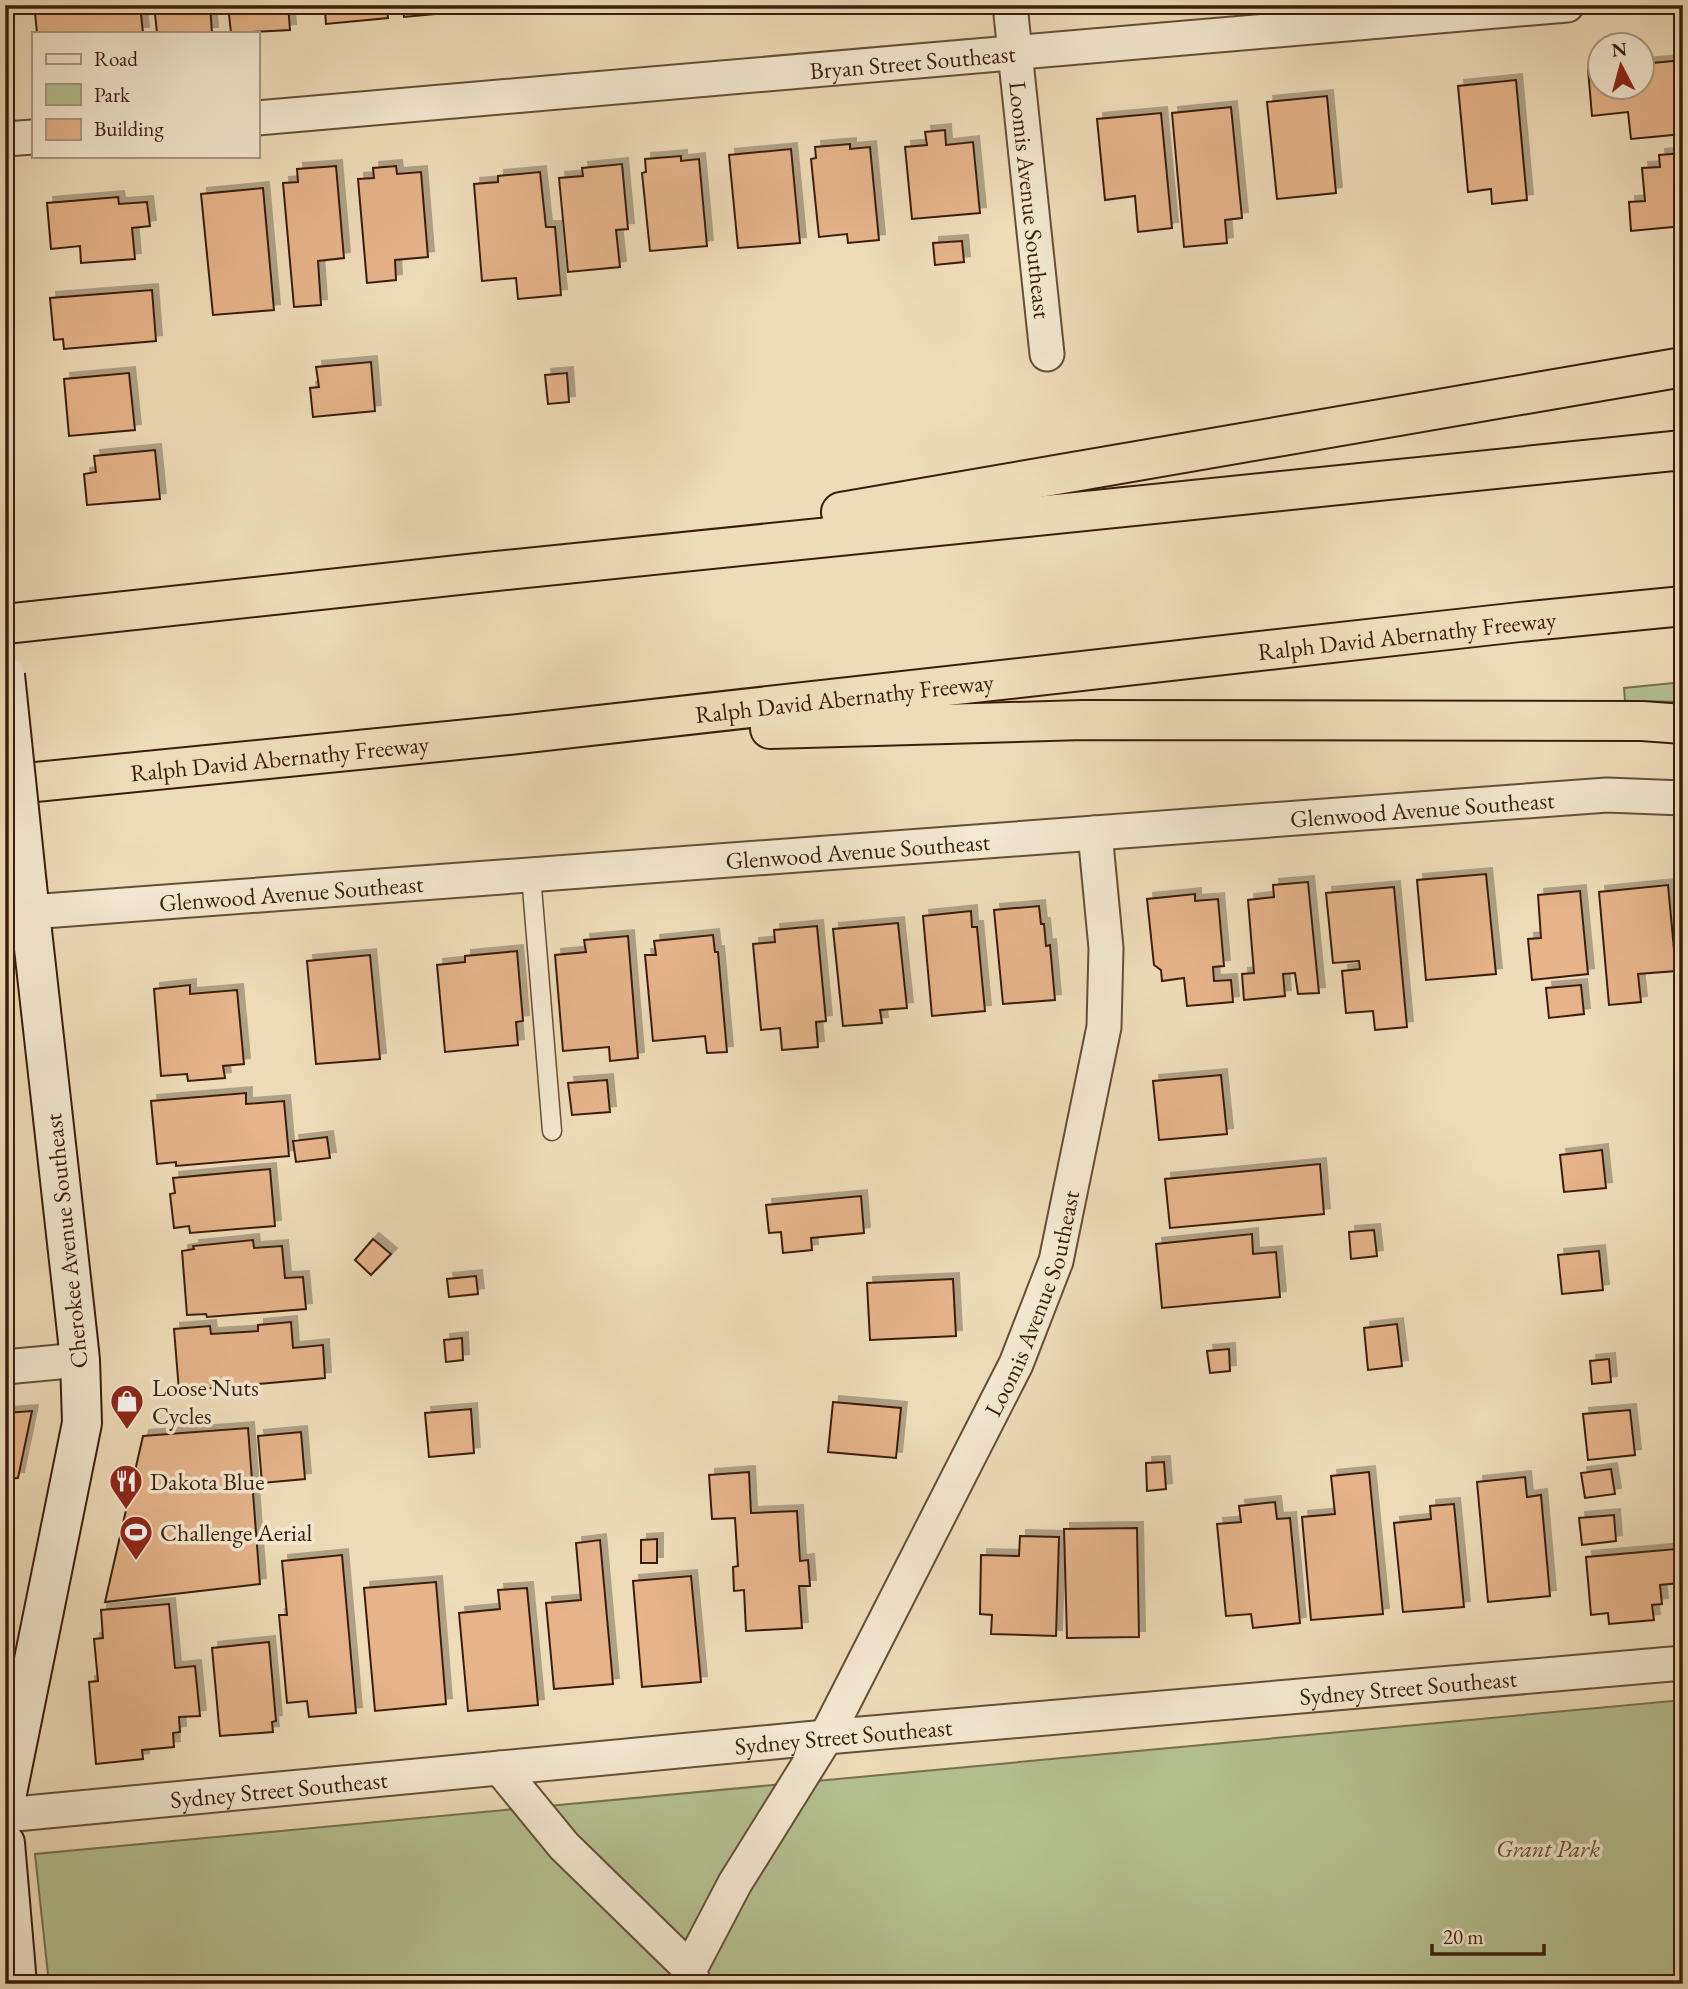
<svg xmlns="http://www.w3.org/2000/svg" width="1688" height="1989" font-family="'EB Garamond',serif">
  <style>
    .green { fill: #b5c191; stroke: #78704e; stroke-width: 2 }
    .building { fill: #e6b38a; stroke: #3a1e0b; stroke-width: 2; filter: url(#shadow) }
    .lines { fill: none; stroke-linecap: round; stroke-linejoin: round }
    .lane-casing { stroke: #674e36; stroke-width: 21 }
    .street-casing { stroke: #674e36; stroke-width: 37 }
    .secondary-casing { stroke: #3a1e0b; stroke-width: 42 }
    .highway-casing { stroke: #3a1e0b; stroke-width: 42 }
    .lane { stroke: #f4e8d1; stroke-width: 18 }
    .street { stroke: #f4e8d1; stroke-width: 33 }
    .secondary { stroke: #f4e8d1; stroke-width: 38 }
    .highway { stroke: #eedcb8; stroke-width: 38 }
    .secondary-bridge-casing { stroke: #3a1e0b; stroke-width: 42; stroke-linecap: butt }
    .secondary-bridge { stroke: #f4e8d1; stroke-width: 38 }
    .labels { text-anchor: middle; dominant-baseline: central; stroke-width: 7; stroke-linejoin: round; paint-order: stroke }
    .street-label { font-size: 24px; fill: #3a1e0b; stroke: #f4e8d1 }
    .poi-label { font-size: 24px; fill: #3a1e0b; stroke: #f4e8d1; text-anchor: start }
    .park-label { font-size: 24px; font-style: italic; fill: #5f4f33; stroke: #f4e8d1 }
  </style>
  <defs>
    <filter id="shadow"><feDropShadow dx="6" dy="-6" stdDeviation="0" flood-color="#0004"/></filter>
  </defs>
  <rect width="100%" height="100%" fill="#eedcb8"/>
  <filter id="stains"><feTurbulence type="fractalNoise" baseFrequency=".00286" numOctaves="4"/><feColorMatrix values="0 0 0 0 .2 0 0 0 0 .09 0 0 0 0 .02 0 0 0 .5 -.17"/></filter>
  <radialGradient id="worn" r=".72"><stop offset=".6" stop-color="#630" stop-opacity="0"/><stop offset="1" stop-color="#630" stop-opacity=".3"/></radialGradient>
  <g class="green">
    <path d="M1683 682V702L1625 701 1624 688Z"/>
    <path d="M1683 1700V1984H49L35 1854Z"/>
  </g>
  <g class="building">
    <path d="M113 5H140L143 33H37L35 13Z"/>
    <path d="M154 5H210L212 33H157Z"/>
    <path d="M228 5H288L290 30 231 33Z"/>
    <path d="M313 5H387L388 18 326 24 325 10 313 11Z"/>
    <path d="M403 5H467V11L404 17Z"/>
    <path d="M479 5H540L479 11Z"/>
    <path d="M673 5H715V10L674 13Z"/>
    <path d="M1683 60V134L1631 139 1628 112 1592 116 1588 69 1600 68V88H1642V64Z"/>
    <path d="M1516 80 1527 200 1492 204 1491 189 1468 192 1458 86Z"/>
    <path d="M1327 96 1336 193 1277 199 1267 102Z"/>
    <path d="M1231 107 1242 218 1225 220 1227 243 1184 247 1172 113Z"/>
    <path d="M1161 113 1172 228 1138 232 1135 196 1105 200 1097 119Z"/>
    <path d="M945 130 946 145 973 142 980 213 912 219 905 147 927 145 925 132Z"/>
    <path d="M850 144V149L870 147 879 240 848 243 847 234 819 237 811 159 816 158 815 147Z"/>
    <path d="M791 149 800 243 738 248 729 155Z"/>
    <path d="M1683 153V226L1631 231 1629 202 1645 201 1642 168 1660 167 1659 155Z"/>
    <path d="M681 156V161L699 159 707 246 650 251 642 173 646 172 645 159Z"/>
    <path d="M622 164 628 229 616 230 620 267 568 272 559 178 583 176 582 168Z"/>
    <path d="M336 166 344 258 318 261 321 305 294 307 283 183 298 182 297 169Z"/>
    <path d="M396 166 397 174 421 172 428 257 395 260 396 280 367 283 358 179 374 178 373 168Z"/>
    <path d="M540 172 546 227H555L561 295 518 299 516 278 482 281 474 184 498 182V176Z"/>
    <path d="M263 188 274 310 213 315 201 194Z"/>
    <path d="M118 197 119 204 147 202 150 226 132 228 135 259 81 263 80 246 51 249 47 203Z"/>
    <path d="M962 241 964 262 935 265 933 243Z"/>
    <path d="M152 290 156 341 64 349 63 339 54 340 50 298Z"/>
    <path d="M371 362 375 411 313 417 310 388 319 387 316 367Z"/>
    <path d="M129 373 135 430 69 436 64 379Z"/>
    <path d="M567 373 569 402 548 404 545 375Z"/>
    <path d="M155 450 160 499 87 505 84 474 96 472 94 456Z"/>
    <path d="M1486 874 1496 974 1426 980 1417 880Z"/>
    <path d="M1308 882 1319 993 1298 994 1295 973 1283 974 1285 996 1244 1000 1242 974 1254 973 1248 900 1274 897 1273 885Z"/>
    <path d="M1668 885 1676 971 1638 974 1641 1002 1609 1005 1599 892Z"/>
    <path d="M1394 887 1407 1027 1375 1030 1373 1011 1346 1013 1342 971 1360 969 1359 961 1333 963 1326 893Z"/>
    <path d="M1580 891 1588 974 1532 980 1528 939 1541 938 1538 895Z"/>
    <path d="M1195 894V901L1218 899 1224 966 1213 967 1214 981 1231 980 1233 1002 1187 1006 1184 978 1162 981 1161 970 1154 965 1147 899Z"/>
    <path d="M1039 906 1041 924H1044L1046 946 1050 945 1055 1000 1003 1004 994 910Z"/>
    <path d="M971 911 972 927H977L985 1011 932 1016 923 916Z"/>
    <path d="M898 923 907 1008 880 1010 882 1023 843 1026 833 929Z"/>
    <path d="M817 926 826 1021 816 1022 818 1047 782 1050 780 1028 761 1030 753 944 775 942 774 930Z"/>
    <path d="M713 935 715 952H718L727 1052 707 1053 705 1036 653 1041 645 955H656L654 941Z"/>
    <path d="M628 936 638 1058 610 1061 609 1047 563 1051 555 955 586 952 584 940Z"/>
    <path d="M517 951 523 1021 516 1022 518 1045 445 1052 437 965 465 962V956Z"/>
    <path d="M370 955 380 1059 316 1064 307 961Z"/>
    <path d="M190 985V994L237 990 244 1064 223 1066 225 1078 188 1081 187 1074 161 1076 154 989Z"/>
    <path d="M1581 985 1584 1014 1549 1018 1546 988Z"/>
    <path d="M1221 1075 1227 1134 1159 1140 1153 1081Z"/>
    <path d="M607 1080 610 1112 572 1115 568 1083Z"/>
    <path d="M246 1093V1104L284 1101 289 1156 176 1166V1162L157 1164 151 1101Z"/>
    <path d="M327 1137 330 1158 296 1162 293 1141Z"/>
    <path d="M1602 1150 1606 1188 1564 1192 1560 1155Z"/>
    <path d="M1320 1164 1324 1214 1170 1228 1165 1179Z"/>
    <path d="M270 1169 275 1226 190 1233 189 1226 174 1228 170 1194 175 1193 173 1178Z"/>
    <path d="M861 1196 864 1233 811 1238 812 1250 783 1253 781 1232 769 1233 766 1205Z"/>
    <path d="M1374 1230 1377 1256 1351 1259 1349 1232Z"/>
    <path d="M1252 1234 1253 1254 1276 1252 1280 1297 1162 1308 1156 1244Z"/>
    <path d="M373 1239 391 1254 371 1275 355 1260Z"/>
    <path d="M253 1240 254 1248 282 1246 285 1278 303 1277 306 1309 207 1317 206 1314 187 1315 182 1251 194 1249 193 1246Z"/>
    <path d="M1599 1251 1603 1290 1562 1294 1558 1255Z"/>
    <path d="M476 1276 478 1294 449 1297 447 1279Z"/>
    <path d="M953 1279 956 1336 870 1340 867 1283Z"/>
    <path d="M291 1322 293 1348 323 1345 325 1378 179 1391 174 1329 210 1326 211 1334 258 1331V1325Z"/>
    <path d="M1397 1324 1402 1366 1368 1370 1364 1328Z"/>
    <path d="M462 1338 463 1360 446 1362 444 1340Z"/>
    <path d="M1229 1349 1230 1371 1210 1373 1207 1351Z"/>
    <path d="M1609 1359 1611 1382 1592 1384 1590 1361Z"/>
    <path d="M833 1402 901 1408 896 1458 828 1452Z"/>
    <path d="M471 1409 474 1453 429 1457 425 1413Z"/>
    <path d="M1630 1410 1635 1455 1588 1460 1583 1414Z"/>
    <path d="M32 1411 18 1478 5 1479V1413Z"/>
    <path d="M248 1428 260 1584 105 1602 143 1436Z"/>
    <path d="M301 1432 305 1479 262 1483 258 1436Z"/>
    <path d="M1164 1462 1166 1489 1147 1491 1146 1463Z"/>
    <path d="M1611 1469 1615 1494 1585 1498 1581 1473Z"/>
    <path d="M749 1472 751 1513 797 1511 800 1561 808 1560 810 1586H799L802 1628 746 1631 744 1590 734 1591 733 1567 738 1566 735 1518 712 1519 709 1475Z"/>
    <path d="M1369 1472 1383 1614 1311 1620 1302 1517 1335 1514 1331 1476Z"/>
    <path d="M1525 1477 1527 1497 1541 1495 1550 1596 1488 1602 1477 1482Z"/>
    <path d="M1275 1502 1277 1519 1290 1518 1300 1623 1253 1628 1251 1614 1226 1616 1217 1524 1241 1522 1239 1506Z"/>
    <path d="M1454 1504 1464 1607 1403 1612 1394 1523 1431 1519 1430 1506Z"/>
    <path d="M1614 1515 1616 1541 1582 1545 1579 1518Z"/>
    <path d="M1137 1528 1139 1637 1067 1638 1064 1529Z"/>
    <path d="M1020 1536 1059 1537 1056 1636 991 1634 992 1615 980 1614 981 1555 1019 1556Z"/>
    <path d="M657 1539V1563H641V1540Z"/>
    <path d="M600 1540 613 1684 554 1689 546 1603 581 1600 576 1543Z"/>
    <path d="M1676 1549 1680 1583 1660 1585 1662 1604 1652 1605 1654 1620 1609 1624 1608 1613 1591 1615 1586 1557Z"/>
    <path d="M342 1555 356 1713 309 1717 307 1701 287 1703 279 1615H287L282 1561Z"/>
    <path d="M691 1576 701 1682 642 1687 633 1581Z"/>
    <path d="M436 1582 446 1704 375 1711 364 1588Z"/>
    <path d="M527 1588 538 1705 468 1711 459 1613 500 1609 498 1590Z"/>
    <path d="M169 1604 175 1668 195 1666 200 1716 179 1717 180 1732 173 1733 174 1747 142 1750 143 1759 96 1764 89 1682 98 1681 94 1639 103 1638 101 1610Z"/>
    <path d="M269 1642 276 1721 272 1722 273 1732 220 1736 212 1648Z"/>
  </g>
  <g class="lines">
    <defs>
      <path id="lane" d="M531 875 552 1131"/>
      <g id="street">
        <path id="s1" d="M1010 5 1047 354"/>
        <path id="s2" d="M257 118 1567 5"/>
        <path d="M5 139 33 137"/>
        <path id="s3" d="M30 912 1607 795 1683 798"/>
        <path d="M5 1367 80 1360"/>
        <path d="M500 1768 564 1846 690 1969"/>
        <path id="s4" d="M5 1815 826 1737 1683 1663"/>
        <path id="s5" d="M693 1984 690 1969 735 1883 826 1737 1016 1364 1056 1261 1104 1027 1106 948 1095 833"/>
      </g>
      <g id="secondary">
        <path d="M5 1803 82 1423 80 1360 75 1314 27 886"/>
        <path d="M5 1843 17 1984"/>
      </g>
      <g id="highway">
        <path d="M841 512 1683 367"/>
        <path d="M5 624 477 573 1683 450"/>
        <path d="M770 729 1083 720 1642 721 1683 724"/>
        <path id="s6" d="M5 785 509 735 1520 622 1683 606"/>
      </g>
    </defs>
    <use href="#lane" class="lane-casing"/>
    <use href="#street" class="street-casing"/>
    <use href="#secondary" class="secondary-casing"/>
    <use href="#highway" class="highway-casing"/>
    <use href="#lane" class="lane"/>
    <use href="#street" class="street"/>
    <use href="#secondary" class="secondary"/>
    <use href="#highway" class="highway"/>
    <defs>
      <path id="secondary-bridge" d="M5 675 27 886"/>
    </defs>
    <use href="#secondary-bridge" class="secondary-bridge-casing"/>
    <use href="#secondary-bridge" class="secondary-bridge"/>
  </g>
  <defs>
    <symbol id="shop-pin" viewBox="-11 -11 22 30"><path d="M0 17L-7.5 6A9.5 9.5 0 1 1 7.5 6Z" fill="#8f2418" stroke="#f4e8d1"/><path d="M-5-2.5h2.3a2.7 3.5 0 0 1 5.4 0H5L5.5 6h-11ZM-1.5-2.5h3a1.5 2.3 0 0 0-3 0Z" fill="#fff"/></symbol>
    <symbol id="restaurant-pin" viewBox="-11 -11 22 30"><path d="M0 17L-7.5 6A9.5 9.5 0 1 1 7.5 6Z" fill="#8f2418" stroke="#f4e8d1"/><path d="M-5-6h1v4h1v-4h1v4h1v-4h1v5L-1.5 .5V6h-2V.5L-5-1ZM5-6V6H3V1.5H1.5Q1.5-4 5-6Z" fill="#fff"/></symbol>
    <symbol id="stadium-pin" viewBox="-11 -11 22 30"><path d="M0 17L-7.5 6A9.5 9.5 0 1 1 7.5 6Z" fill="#8f2418" stroke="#f4e8d1"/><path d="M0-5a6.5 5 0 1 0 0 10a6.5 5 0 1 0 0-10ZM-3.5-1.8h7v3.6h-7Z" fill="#fff"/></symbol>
  </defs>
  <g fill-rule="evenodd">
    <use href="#shop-pin" x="108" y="1382" width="38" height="52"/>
    <use href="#restaurant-pin" x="107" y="1462" width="38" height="52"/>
    <use href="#stadium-pin" x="117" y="1513" width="38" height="52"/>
  </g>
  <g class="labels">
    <g class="street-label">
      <text stroke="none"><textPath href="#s2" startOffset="658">Bryan Street Southeast</textPath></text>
      <text stroke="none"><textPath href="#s1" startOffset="196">Loomis Avenue Southeast</textPath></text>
      <text stroke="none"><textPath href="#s6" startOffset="1410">Ralph David Abernathy Freeway</textPath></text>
      <text stroke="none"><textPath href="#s6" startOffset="844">Ralph David Abernathy Freeway</textPath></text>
      <text stroke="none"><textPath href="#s6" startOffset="276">Ralph David Abernathy Freeway</textPath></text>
      <text stroke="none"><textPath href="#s3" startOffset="1396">Glenwood Avenue Southeast</textPath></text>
      <text stroke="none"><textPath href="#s3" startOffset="830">Glenwood Avenue Southeast</textPath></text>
      <text stroke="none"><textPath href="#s3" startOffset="262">Glenwood Avenue Southeast</textPath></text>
      <text transform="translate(66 1241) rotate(-96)">Cherokee Avenue Southeast</text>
      <text stroke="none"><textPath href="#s5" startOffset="766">Loomis Avenue Southeast</textPath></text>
      <text stroke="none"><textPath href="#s4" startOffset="1409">Sydney Street Southeast</textPath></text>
      <text stroke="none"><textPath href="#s4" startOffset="842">Sydney Street Southeast</textPath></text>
      <text stroke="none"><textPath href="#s4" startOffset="275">Sydney Street Southeast</textPath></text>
    </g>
    <g class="poi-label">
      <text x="152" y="1387">Loose Nuts<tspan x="152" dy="28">Cycles</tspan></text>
      <text x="150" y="1481">Dakota Blue</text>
      <text x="160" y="1532">Challenge Aerial</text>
    </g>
    <g class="park-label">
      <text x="1548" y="1848">Grant Park</text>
    </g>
  </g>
  <rect width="1688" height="1989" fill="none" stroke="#eedcb8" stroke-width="28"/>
  <rect x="7" y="7" width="1674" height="1975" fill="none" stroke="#3a1e0b" stroke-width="3.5"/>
  <rect x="14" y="14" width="1660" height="1961" fill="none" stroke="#3a1e0b" stroke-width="2"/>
  <rect x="32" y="32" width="228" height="126" fill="#f4e8d1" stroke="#aa9782" stroke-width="2"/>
  <rect x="46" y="54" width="35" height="10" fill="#f4e8d1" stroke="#aa9782" stroke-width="2"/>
  <text x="94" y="66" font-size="21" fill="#3a1e0b">Road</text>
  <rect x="46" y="84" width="35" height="21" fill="#b5c191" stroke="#aa9782" stroke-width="2"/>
  <text x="94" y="102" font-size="21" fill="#3a1e0b">Park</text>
  <rect x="46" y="119" width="35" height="21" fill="#e6b38a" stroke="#aa9782" stroke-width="2"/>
  <text x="94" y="136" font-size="21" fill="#3a1e0b">Building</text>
  <g transform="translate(1621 66) rotate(354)"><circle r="33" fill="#f4e8d1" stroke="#aa9782" stroke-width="2"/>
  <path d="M0-5L12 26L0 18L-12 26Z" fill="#8f2418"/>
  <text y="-10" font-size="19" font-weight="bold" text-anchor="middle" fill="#3a1e0b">N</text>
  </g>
  <path d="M1432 1944v10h112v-10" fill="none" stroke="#3a1e0b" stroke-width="3.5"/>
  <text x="1443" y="1944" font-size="21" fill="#3a1e0b" stroke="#f4e8d1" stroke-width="5" paint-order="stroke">20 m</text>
  <rect width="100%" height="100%" filter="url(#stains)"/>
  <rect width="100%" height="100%" fill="url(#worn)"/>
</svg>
